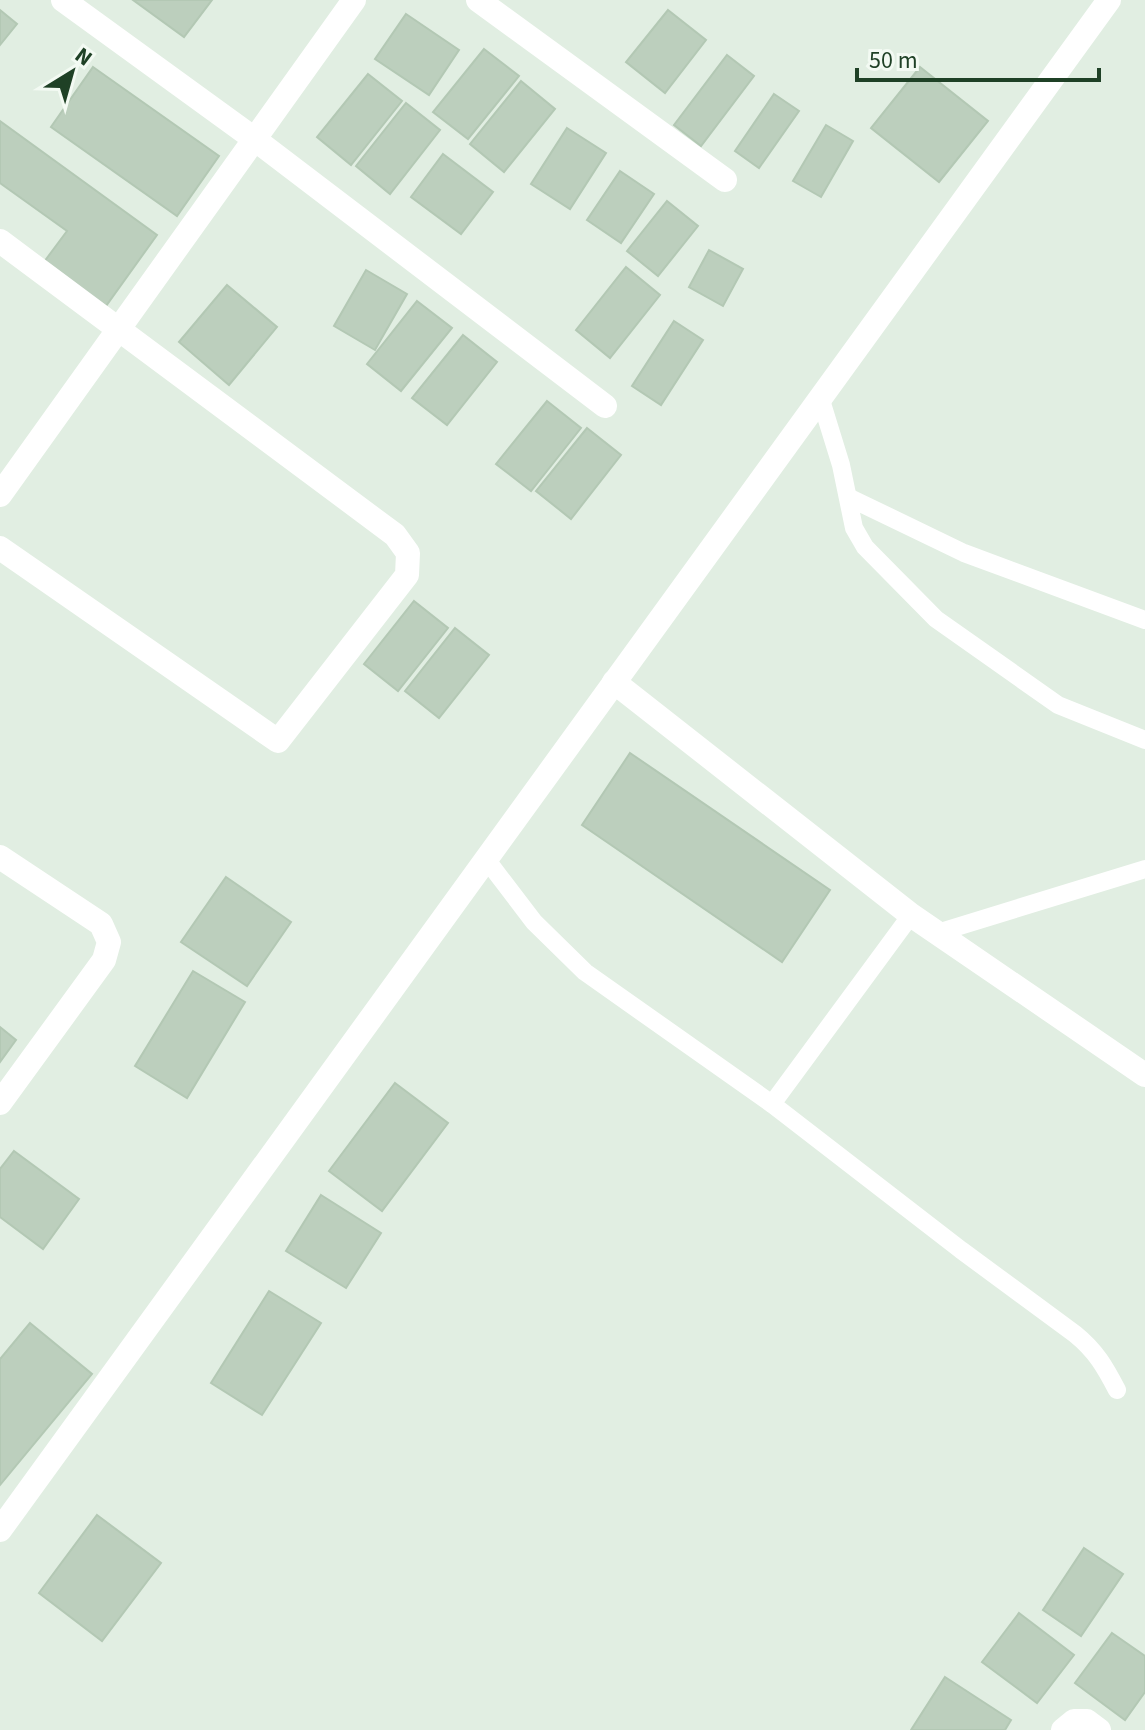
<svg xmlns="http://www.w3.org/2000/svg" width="1145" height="1730" font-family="'Source Sans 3',sans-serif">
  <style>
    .building { fill: #bccfbd; stroke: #b3c8b4; stroke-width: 2 }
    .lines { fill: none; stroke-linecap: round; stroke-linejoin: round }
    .service { stroke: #fff; stroke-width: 18 }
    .minor { stroke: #fff; stroke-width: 24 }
  </style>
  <rect width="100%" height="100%" fill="#e1eee2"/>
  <g class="building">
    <path d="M133 0H212L184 37Z"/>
    <path d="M0 10 17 24 0 45Z"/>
    <path d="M668 10 706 40 665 93 626 62Z"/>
    <path d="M406 14 459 50 429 95 375 59Z"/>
    <path d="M484 49 519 76 468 139 433 112Z"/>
    <path d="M727 55 754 76 701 146 674 125Z"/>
    <path d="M93 67 219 156 177 216 51 127Z"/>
    <path d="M920 67 988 121 939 182 871 128Z"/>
    <path d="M368 74 402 101 351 165 317 137Z"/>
    <path d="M521 81 555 109 504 172 470 144Z"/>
    <path d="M774 94 799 111 759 168 735 151Z"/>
    <path d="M406 103 440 130 390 194 356 166Z"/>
    <path d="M0 121 157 235 106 306 44 262 67 231 0 183Z"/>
    <path d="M826 125 853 141 821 197 793 181Z"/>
    <path d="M567 128 606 153 570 209 531 184Z"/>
    <path d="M443 154 493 192 461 234 411 197Z"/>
    <path d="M620 171 654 194 621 243 587 220Z"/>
    <path d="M667 201 698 226 658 276 627 251Z"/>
    <path d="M709 250 743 269 723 306 689 287Z"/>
    <path d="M626 267 660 295 610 358 576 330Z"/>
    <path d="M366 270 407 294 375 350 334 326Z"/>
    <path d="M227 285 277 327 229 385 179 342Z"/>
    <path d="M417 301 452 328 401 391 367 364Z"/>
    <path d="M674 321 703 340 661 405 632 386Z"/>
    <path d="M463 335 497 362 447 425 412 398Z"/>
    <path d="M547 401 581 428 531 491 496 464Z"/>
    <path d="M587 428 621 455 571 519 536 491Z"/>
    <path d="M414 601 448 628 398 691 364 664Z"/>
    <path d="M455 628 489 655 439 718 405 691Z"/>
    <path d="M630 753 830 890 782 962 582 825Z"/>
    <path d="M226 877 291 922 247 986 181 942Z"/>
    <path d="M193 971 245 1002 187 1098 135 1066Z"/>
    <path d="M0 1027 16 1040 0 1062Z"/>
    <path d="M395 1083 448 1123 382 1211 329 1171Z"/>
    <path d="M14 1151 79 1199 43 1249 0 1217V1169Z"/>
    <path d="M321 1195 381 1233 346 1288 286 1251Z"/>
    <path d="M269 1291 321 1323 262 1415 211 1383Z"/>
    <path d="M30 1323 92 1374 0 1485V1359Z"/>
    <path d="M97 1515 161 1563 102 1641 39 1593Z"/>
    <path d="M1084 1548 1123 1574 1081 1636 1043 1610Z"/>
    <path d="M1019 1613 1074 1655 1037 1703 982 1662Z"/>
    <path d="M1112 1633 1145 1656V1692L1125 1720 1075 1683Z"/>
    <path d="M945 1677 1011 1720 1005 1730H911Z"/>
  </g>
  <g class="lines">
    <g class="service">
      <path d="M820 397 841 465 854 528 865 547 936 619 1058 705 1145 740"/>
      <path d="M848 497 964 553 1145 620"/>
      <path d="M486 859 534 922 585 972 772 1104 961 1250 1075 1334C1096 1351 1105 1367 1117 1390"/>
      <path d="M937 933 1145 869"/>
      <path d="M772 1104 911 915"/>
    </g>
    <g class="minor">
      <path d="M63 0 253 138 605 406"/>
      <path d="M478 0 725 180"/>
      <path d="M0 241 395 535 408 553 407 575 278 741 0 548"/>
      <path d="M0 495 354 0"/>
      <path d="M614 682 911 915 1145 1075"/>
      <path d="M0 857 101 924 109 942 104 960 0 1103"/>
      <path d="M0 1530 1109 0"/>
      <path d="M1063 1730 1074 1721H1087L1099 1730"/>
    </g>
  </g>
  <g transform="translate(72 72) rotate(37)" stroke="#f3faf3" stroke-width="6" paint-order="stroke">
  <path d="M0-6L14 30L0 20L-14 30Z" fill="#1f4126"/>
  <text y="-12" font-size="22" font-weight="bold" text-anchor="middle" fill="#1f4126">N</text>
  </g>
  <path d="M857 68v12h242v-12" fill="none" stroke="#1f4126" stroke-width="4"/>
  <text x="869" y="68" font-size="24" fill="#1f4126" stroke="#f3faf3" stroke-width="6" paint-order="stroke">50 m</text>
</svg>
